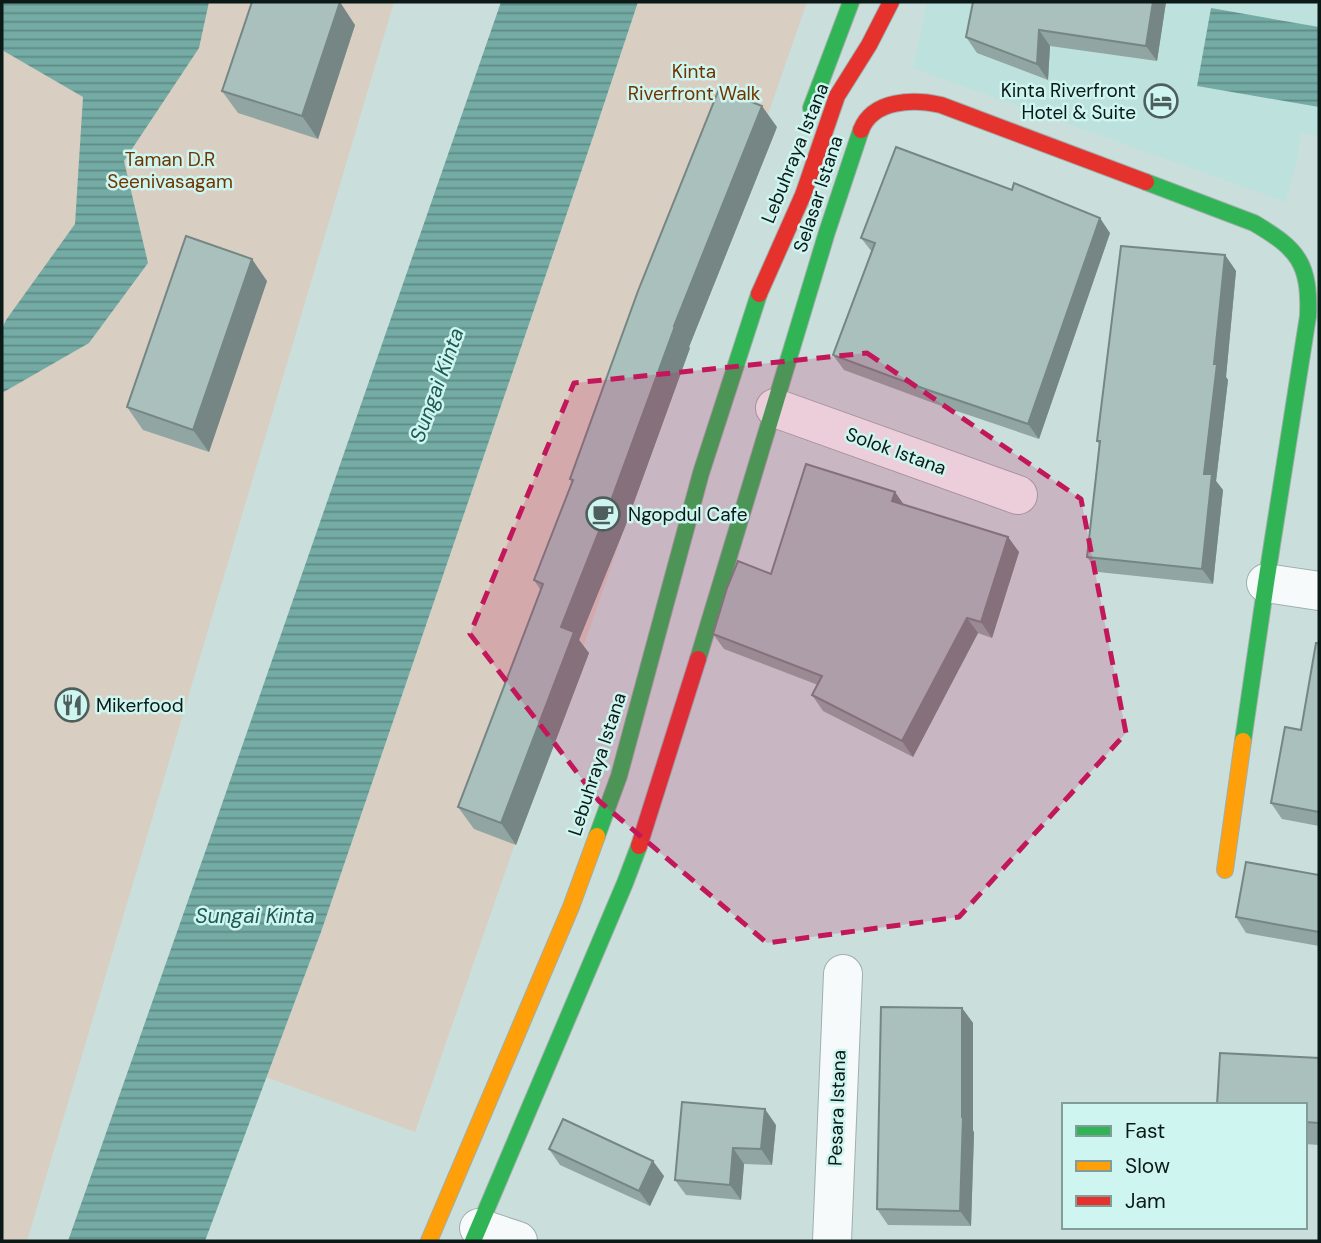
<svg xmlns="http://www.w3.org/2000/svg" width="1321" height="1243" font-family="'DM Sans',sans-serif">
  <style>
    .built { fill: #bde1dc }
    .green { fill: #d8cec1 }
    .water { fill: url(#water-rules) }
    .lines { fill: none; stroke-linecap: round; stroke-linejoin: round }
    .street-casing { stroke: #9fafad; stroke-width: 40 }
    .fast-casing { stroke: #9fafad; stroke-width: 18 }
    .slow-casing { stroke: #9fafad; stroke-width: 18 }
    .jam-casing { stroke: #9fafad; stroke-width: 18 }
    .street { stroke: #f7fafa; stroke-width: 38 }
    .fast { stroke: #30b455; stroke-width: 16 }
    .slow { stroke: #ff9f0a; stroke-width: 16 }
    .jam { stroke: #e5322d; stroke-width: 16 }
    .wall { fill: #91a5a3 }
    .shaded-wall { fill: #768684 }
    .building { fill: #a9c0bd; stroke: #768684; stroke-width: 2 }
    .marked { fill: #c2185b; fill-opacity: 0.2; stroke: #c2185b; stroke-width: 5; stroke-dasharray: 14 9; stroke-linejoin: round }
    .labels { text-anchor: middle; dominant-baseline: central; stroke-width: 5; stroke-linejoin: round; paint-order: stroke }
    .park-label { font-size: 19px; fill: #6f3400; stroke: #cef5ef }
    .poi-label { font-size: 19px; fill: #0b1917; stroke: #cef5ef; text-anchor: start }
    .street-label { font-size: 19px; fill: #0b1917; stroke: #cef5ef }
    .water-label { font-size: 21px; font-style: italic; fill: #1f5953; stroke: #cef5ef }
  </style>
  <defs>
    <pattern id="water-rules" width="6" height="5" patternUnits="userSpaceOnUse" patternTransform="scale(1.75)"><rect width="6" height="5" fill="#75aba5"/><path d="M0 2.5h6" fill="none" stroke="#5e8a85"/></pattern>
  </defs>
  <rect width="100%" height="100%" fill="#cadfdc"/>
  <path class="built" d="M927 2H1319V136L1301 133 1296 164 1285 202 913 68Z"/>
  <g class="green">
    <path d="M2 2H394L27 1241H2Z"/>
    <path d="M638 2H807L415 1132 266 1077 321 932 593 137Z"/>
  </g>
  <g class="water">
    <path d="M2 2H209L199 48 124 161 148 263 89 343 2 393V329L6 320 75 224 83 97 2 50Z"/>
    <path d="M501 2H638L593 137 321 932 205 1241H68L215 824Z"/>
    <path d="M1211 8 1319 27V107L1197 86Z"/>
  </g>
  <g class="lines">
    <defs>
      <g id="street">
        <path d="M775 408 1018 495"/>
        <path d="M1266 583 1319 591"/>
        <path d="M479 1228 518 1241"/>
        <path d="M832 1241 843 974"/>
      </g>
      <g id="fast">
        <path d="M811 108 851 2"/>
        <path d="M1146 182 1254 223C1298 249 1310 263 1308 316L1266 583 1243 741"/>
        <path d="M698 659 827 232 861 130"/>
        <path d="M597 836 619 776 701 473 759 294"/>
        <path d="M473 1241 625 883 639 846"/>
      </g>
      <g id="slow">
        <path d="M1225 870 1243 741"/>
        <path d="M429 1241 571 907 597 836"/>
      </g>
      <g id="jam">
        <path d="M861 130C873 99 914 99 941 105L1146 182"/>
        <path d="M759 294 803 195 837 96 869 45 891 2"/>
        <path d="M639 846 698 659"/>
      </g>
    </defs>
    <use href="#street" class="street-casing"/>
    <use href="#fast" class="fast-casing"/>
    <use href="#slow" class="slow-casing"/>
    <use href="#jam" class="jam-casing"/>
    <use href="#street" class="street"/>
    <use href="#fast" class="fast"/>
    <use href="#slow" class="slow"/>
    <use href="#jam" class="jam"/>
  </g>
  <g class="wall">
    <path d="M1166 2 1157 61 1050 46 1048 80 977 53 966 37Z"/>
    <path d="M355 25 318 139 238 113 222 91Z"/>
    <path d="M777 127 689 347 690 348 625 527 579 640 589 653 516 845 474 829 458 807 541 591 534 580 572 483 570 479Z"/>
    <path d="M1110 233 1039 439 936 404 844 370 833 355 872 252 861 238Z"/>
    <path d="M1225 255 1236 271 1226 377 1228 380 1216 481 1223 490 1213 584 1098 572 1087 557 1099 444 1097 441Z"/>
    <path d="M267 281 209 452 143 430 127 407Z"/>
    <path d="M895 492 904 505 1008 537 1019 552 992 638 978 633 913 757 823 711 812 695 818 685 724 649 713 634 771 574Z"/>
    <path d="M1319 643V826L1282 819 1271 803 1301 730Z"/>
    <path d="M1319 875V946L1246 933 1236 917Z"/>
    <path d="M962 1008 973 1023V1130L974 1133 971 1226 888 1225 877 1209Z"/>
    <path d="M1319 1058V1145L1305 1144V1105Z"/>
    <path d="M776 1125 772 1165 744 1164 741 1200 686 1195 675 1180Z"/>
    <path d="M549 1149 664 1176 650 1206 560 1165Z"/>
  </g>
  <g class="shaded-wall">
    <path d="M340 2 355 25 318 139 302 116Z"/>
    <path d="M1153 2H1166L1157 61 1146 46Z"/>
    <path d="M1039 30 1050 46 1048 80 1037 64Z"/>
    <path d="M762 106 777 127 689 347 690 348 625 527 579 640 589 653 516 845 501 823 561 627 674 326Z"/>
    <path d="M1100 218 1110 233 1039 439 1028 424Z"/>
    <path d="M1225 255 1236 271 1226 377 1228 380 1216 481 1223 490 1213 584 1202 569 1204 474Z"/>
    <path d="M252 259 267 281 209 452 193 430Z"/>
    <path d="M895 492 906 508 892 501Z"/>
    <path d="M1008 537 1019 552 992 638 981 622Z"/>
    <path d="M967 618 978 633 913 757 902 741Z"/>
    <path d="M962 1008 973 1023V1130L974 1133 971 1226 960 1211Z"/>
    <path d="M765 1109 776 1125 772 1165 761 1149Z"/>
    <path d="M733 1148 744 1164 741 1200 730 1185Z"/>
    <path d="M653 1161 664 1176 650 1206 639 1191Z"/>
  </g>
  <g class="building">
    <path d="M252 2H340L302 116 222 91Z"/>
    <path d="M973 2H1153L1146 46 1039 30 1037 64 966 37Z"/>
    <path d="M719 89 762 106 674 326H675L609 506 561 627 574 632 501 823 458 807 543 584 534 580 573 480 570 479 638 291Z"/>
    <path d="M896 147 1012 190 1014 183 1100 218 1028 424 925 389 833 355 875 243 861 238Z"/>
    <path d="M186 236 252 259 193 430 127 407Z"/>
    <path d="M1121 246 1225 255 1214 364H1217L1204 474H1212L1202 569 1087 557 1100 441H1097Z"/>
    <path d="M806 464 895 492 892 501 1008 537 981 622 967 618 902 741 812 695 822 676 713 634 727 588 738 561 771 574Z"/>
    <path d="M1316 643H1319V812L1271 803 1285 727 1301 730Z"/>
    <path d="M1246 862 1319 875V932L1236 917Z"/>
    <path d="M881 1007 962 1008V1117H963L960 1211 877 1209Z"/>
    <path d="M1220 1053 1319 1058V1123L1305 1122V1105H1217Z"/>
    <path d="M682 1102 765 1109 761 1149 733 1148 730 1185 675 1180Z"/>
    <path d="M563 1119 653 1161 639 1191 549 1149Z"/>
  </g>
  <path class="marked" d="M867 353 1081 499 1126 733 959 917 767 943 599 801 470 634 574 383Z"/>
  <defs>
    <symbol id="hotel-ring" viewBox="-11 -11 22 22"><circle r="9.5" fill="#cef5ef" stroke="#4e5e5c" stroke-width="1.5"/><path d="M-6-4.5h1.5V1H6V5H4.5V3h-9V5H-6ZM-4 0a1.8 1.8 0 1 1 3.6 0ZM.5 0V-2.5h3Q6-2.5 6 0Z" fill="#4e5e5c"/></symbol>
    <symbol id="cafe-ring" viewBox="-11 -11 22 22"><circle r="9.5" fill="#cef5ef" stroke="#4e5e5c" stroke-width="1.5"/><path d="M-5.5-4.5H6V0H3Q3 3.5 0 3.5H-2.5Q-5.5 3.5-5.5 0ZM3-3.2v2h1.7v-2ZM-6 4.5H4V6H-6Z" fill="#4e5e5c"/></symbol>
    <symbol id="restaurant-ring" viewBox="-11 -11 22 22"><circle r="9.5" fill="#cef5ef" stroke="#4e5e5c" stroke-width="1.5"/><path d="M-5-6h1v4h1v-4h1v4h1v-4h1v5L-1.5 .5V6h-2V.5L-5-1ZM5-6V6H3V1.5H1.5Q1.5-4 5-6Z" fill="#4e5e5c"/></symbol>
  </defs>
  <g fill-rule="evenodd">
    <use href="#hotel-ring" x="1142" y="82" width="38" height="38"/>
    <use href="#cafe-ring" x="584" y="495" width="38" height="38"/>
    <use href="#restaurant-ring" x="53" y="686" width="38" height="38"/>
  </g>
  <g class="labels">
    <g class="park-label">
      <text x="694" y="71">Kinta<tspan x="694" dy="22">Riverfront Walk</tspan></text>
      <text x="170" y="159">Taman D.R<tspan x="170" dy="22">Seenivasagam</tspan></text>
    </g>
    <g class="poi-label">
      <text x="1136" y="90" text-anchor="end">Kinta Riverfront<tspan x="1136" dy="22">Hotel &amp; Suite</tspan></text>
      <text x="628" y="514">Ngopdul Cafe</text>
      <text x="96" y="705">Mikerfood</text>
    </g>
    <g class="street-label">
      <text transform="translate(795 153) rotate(-68)">Lebuhraya Istana</text>
      <text transform="translate(818 194) rotate(-72)">Selasar Istana</text>
      <text transform="translate(896 451) rotate(20)">Solok Istana</text>
      <text transform="translate(597 764) rotate(-72)">Lebuhraya Istana</text>
      <text transform="translate(837 1108) rotate(-88)">Pesara Istana</text>
    </g>
    <g class="water-label">
      <text transform="translate(437 385) rotate(-70)">Sungai Kinta</text>
      <text x="255" y="916">Sungai Kinta</text>
    </g>
  </g>
  <rect width="1321" height="1243" fill="none" stroke="#0b1917" stroke-width="7"/>
  <rect x="1062" y="1103" width="245" height="126" fill="#cef5ef" stroke="#809d99" stroke-width="2"/>
  <rect x="1076" y="1126" width="35" height="10" fill="#30b455" stroke="#809d99" stroke-width="2"/>
  <text x="1125" y="1138" font-size="21" fill="#0b1917">Fast</text>
  <rect x="1076" y="1161" width="35" height="10" fill="#ff9f0a" stroke="#809d99" stroke-width="2"/>
  <text x="1125" y="1173" font-size="21" fill="#0b1917">Slow</text>
  <rect x="1076" y="1196" width="35" height="10" fill="#e5322d" stroke="#809d99" stroke-width="2"/>
  <text x="1125" y="1208" font-size="21" fill="#0b1917">Jam</text>
</svg>
